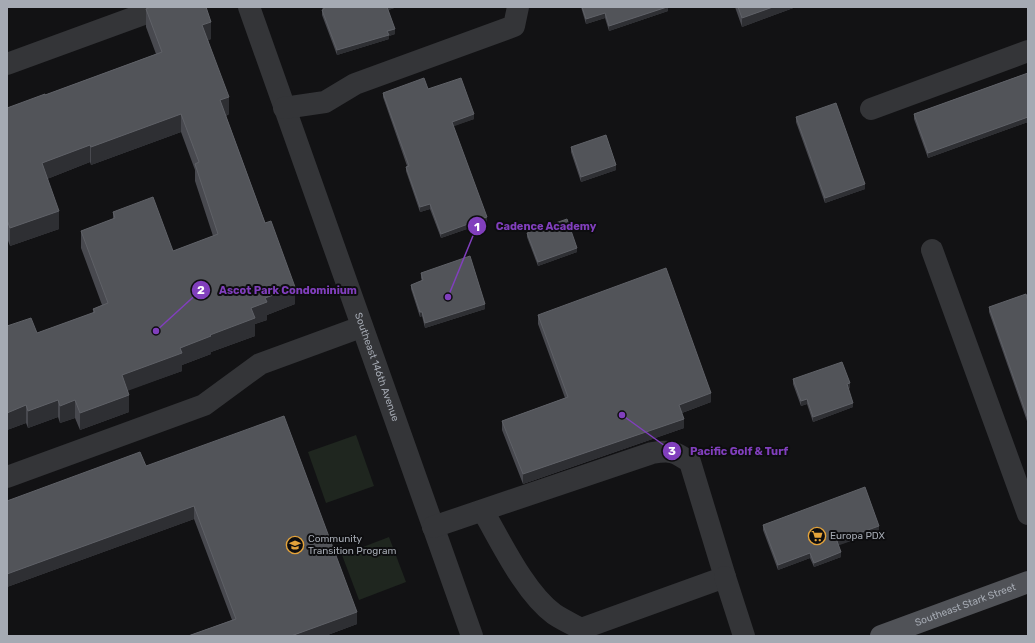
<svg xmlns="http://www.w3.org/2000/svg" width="1035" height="643" font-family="Rubik,sans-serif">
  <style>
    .green { fill: #1f261f }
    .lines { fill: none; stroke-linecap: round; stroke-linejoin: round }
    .minor { stroke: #343538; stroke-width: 22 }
    .major { stroke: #505257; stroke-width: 22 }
    .wall { fill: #48494f }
    .shaded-wall { fill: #2e2f33 }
    .building { fill: #525459; stroke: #5f6167 }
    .labels { text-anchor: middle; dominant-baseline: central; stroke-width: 4; stroke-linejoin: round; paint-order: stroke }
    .street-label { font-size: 10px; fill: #a5aab3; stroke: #0d0d0f }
    .poi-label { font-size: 10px; fill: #a5aab3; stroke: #0d0d0f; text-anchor: start }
    .leader { fill: none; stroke: #813fbd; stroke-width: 1.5 }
    .callout-dot { fill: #813fbd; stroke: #0d0d0f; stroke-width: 1.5 }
    .mark-label { font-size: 12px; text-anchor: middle; font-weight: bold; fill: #fff }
    .callout-label { font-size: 11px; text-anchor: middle; font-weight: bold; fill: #813fbd; stroke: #0d0d0f; stroke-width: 4; stroke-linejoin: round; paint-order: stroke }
  </style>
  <rect width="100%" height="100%" fill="#121214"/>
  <g class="green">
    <path d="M356 435 374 486 326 503 308 452Z"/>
    <path d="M389 537 406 582 359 600 342 555Z"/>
  </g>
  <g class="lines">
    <g class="minor">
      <path id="s1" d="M249 7 472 636"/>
      <path d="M7 64 163 7"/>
      <path d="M284 108 325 102 355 84 514 26 518 7"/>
      <path d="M871 109 1028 51"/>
      <path d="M932 250 1028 514"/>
      <path d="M7 477 204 405 260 364 361 327"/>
      <path d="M433 527 652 453C671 450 674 451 690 462L725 577 581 629C572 624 563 620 554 614 525 593 501 542 483 511"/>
      <path d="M725 577 744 636"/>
    </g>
    <path class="major" id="s2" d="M881 636 1028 582"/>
  </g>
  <g class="wall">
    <path d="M322 7H397L388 10 395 34 389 36V39L337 55 322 15V10H323Z"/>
    <path d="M581 7H668V11L609 31 605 18 586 24Z"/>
    <path d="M735 7H796L742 27Z"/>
    <path d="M146 9 211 39 208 40 229 114 226 116 295 304 267 315V320L255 324V336L211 352V354L182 365V371L128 390 129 412 80 430 75 418 60 423 58 417 28 428 26 423 7 430V326L37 333 93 313V309L102 305 81 248V231L113 219V212L173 251 213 236 195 181V170L181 132 91 165 90 162 47 179 59 229 10 246 7 238V108L45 95 156 54 146 27Z"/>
    <path d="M1028 73V122L928 158 914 119V114Z"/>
    <path d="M428 89 474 119 453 126 487 222 441 238 430 209 420 212 406 171V167L407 166 383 97V93Z"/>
    <path d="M796 117 865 189 825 203 796 122Z"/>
    <path d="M571 147 616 170 581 182 571 152Z"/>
    <path d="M527 233 577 252 538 266 527 237Z"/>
    <path d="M421 273 485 309 425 328 422 316 420 317 411 289V285L422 281 421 278Z"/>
    <path d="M1028 301V424L989 312V307Z"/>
    <path d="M538 315 711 402 682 413 684 428 523 484 502 430V421L565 398 538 324Z"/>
    <path d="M793 379 850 388 848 389 853 407 813 422 807 404 801 406 793 384Z"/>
    <path d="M146 466 357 624 325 636H188L232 620 194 519 7 587V501Z"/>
    <path d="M763 525 879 531 838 545 841 557 814 567 810 558 778 570 763 530Z"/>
  </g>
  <g class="shaded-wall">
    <path d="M386 7H397L386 11Z"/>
    <path d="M667 7H668V11L609 31V26Z"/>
    <path d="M773 7H796L742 27V18Z"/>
    <path d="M605 13V18L586 24V19Z"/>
    <path d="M211 22V39L202 43V25Z"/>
    <path d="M395 29V34L389 36V39L337 55V50Z"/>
    <path d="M229 97V114L220 118V100Z"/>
    <path d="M181 114V132L91 165V147Z"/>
    <path d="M474 114V119L452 127V122Z"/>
    <path d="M1028 117V122L928 158V153Z"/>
    <path d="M90 145V162L42 181V163Z"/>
    <path d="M616 165V170L581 182V177Z"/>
    <path d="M865 184V189L825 203V198Z"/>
    <path d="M430 204V209L420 212V207Z"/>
    <path d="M59 211V229L10 246V228Z"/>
    <path d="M487 217V222L441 238V234Z"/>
    <path d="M577 248V252L538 266V262Z"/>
    <path d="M295 287V304L267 315V320L255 324V336L211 352V354L182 365V371L122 393V375L210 335 251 308 265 298Z"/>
    <path d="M485 304V309L425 328V323Z"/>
    <path d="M420 312H422V316L420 317Z"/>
    <path d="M850 383V388L847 389V384Z"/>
    <path d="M711 393V402L679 414V405Z"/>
    <path d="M129 395V412L80 430V413Z"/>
    <path d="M807 399V404L801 406V401Z"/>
    <path d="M58 400V417L28 428V411Z"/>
    <path d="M75 400V418L60 423V406Z"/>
    <path d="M853 403V407L813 422V417Z"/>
    <path d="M26 405V423L7 430V413Z"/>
    <path d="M684 419V428L523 484V474Z"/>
    <path d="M194 506V519L7 587V574Z"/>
    <path d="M879 526V531L837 546V541Z"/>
    <path d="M841 552V557L814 567V563Z"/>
    <path d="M810 553V558L778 570V565Z"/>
    <path d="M357 612V624L325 636H291Z"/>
  </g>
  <g class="building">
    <path d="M150 7H206L211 22 202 25 229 97 220 100 265 223 271 221 295 287 265 298 267 302 251 308 255 318 210 335 211 336 180 348 182 353 122 375 129 395 80 413 75 400 60 406 58 400 28 411 26 405 7 413V326L31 318 37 333 95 312 93 309 108 303 81 231 115 218 113 212 153 197 173 251 218 234 195 164 199 162 181 114 91 147 90 145 42 163 59 211 10 228 7 220V108L45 94V95L162 52 146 9Z"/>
    <path d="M324 7H387L395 29 387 31 389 35 337 50 322 10 324 9Z"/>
    <path d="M582 7H667L609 26 605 13 586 19Z"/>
    <path d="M738 7H773L742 18Z"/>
    <path d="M1028 73V117L928 153 914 114Z"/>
    <path d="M424 78 428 89 461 78 474 114 452 122 487 217 441 234 430 204 420 207 406 167 409 166 383 93Z"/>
    <path d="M836 103 865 184 825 198 796 117Z"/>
    <path d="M606 135 616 165 581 177 571 147Z"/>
    <path d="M567 219 577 248 538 262 527 233Z"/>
    <path d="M470 256 485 304 425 323 422 312H420L411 285 423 280 421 273Z"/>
    <path d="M666 268 711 393 679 405 684 419 523 474 502 421 568 397 538 315Z"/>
    <path d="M1026 294 1028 301V419L989 307Z"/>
    <path d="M842 362 850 383 847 384 853 403 813 417 807 399 801 401 793 379Z"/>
    <path d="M284 416 357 612 291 636H188L236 619 194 506 7 574V501L140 452 146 466Z"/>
    <path d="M865 487 879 526 837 541 841 552 814 563 810 553 778 565 763 525Z"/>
  </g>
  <defs>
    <symbol id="supermarket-ring" viewBox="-11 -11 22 22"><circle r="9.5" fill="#0d0d0f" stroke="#e4a33a" stroke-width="1.5"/><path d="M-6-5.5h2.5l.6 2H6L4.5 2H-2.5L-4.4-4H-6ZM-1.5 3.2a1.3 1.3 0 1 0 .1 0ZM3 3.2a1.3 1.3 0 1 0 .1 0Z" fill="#e4a33a"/></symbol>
    <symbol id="school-ring" viewBox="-11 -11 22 22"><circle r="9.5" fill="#0d0d0f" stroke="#e4a33a" stroke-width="1.5"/><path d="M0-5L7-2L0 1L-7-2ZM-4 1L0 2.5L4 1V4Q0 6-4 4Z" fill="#e4a33a"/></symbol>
  </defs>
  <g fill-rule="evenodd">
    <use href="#supermarket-ring" x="807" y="526" width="20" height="20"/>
    <use href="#school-ring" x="285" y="535" width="20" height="20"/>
  </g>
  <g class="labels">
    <g class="street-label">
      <text stroke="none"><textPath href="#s1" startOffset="382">Southeast 146th Avenue</textPath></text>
      <text stroke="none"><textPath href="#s2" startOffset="90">Southeast Stark Street</textPath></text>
    </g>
    <g class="poi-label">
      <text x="830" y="536">Europa PDX</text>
      <text x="308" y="539">Community<tspan x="308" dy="12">Transition Program</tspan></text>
    </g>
  </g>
  <path class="leader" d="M448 297L477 226M156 331L201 290M622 415L672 451"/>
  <g class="callout-dot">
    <circle cx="448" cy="297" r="4"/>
    <circle cx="156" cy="331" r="4"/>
    <circle cx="622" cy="415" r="4"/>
    <circle cx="477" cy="226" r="10"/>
    <circle cx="201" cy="290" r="10"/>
    <circle cx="672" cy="451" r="10"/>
  </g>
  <g class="mark-label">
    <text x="477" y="231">1</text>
    <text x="201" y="294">2</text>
    <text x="672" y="455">3</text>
  </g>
  <g class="callout-label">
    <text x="546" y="230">Cadence Academy</text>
    <text x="288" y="294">Ascot Park Condominium</text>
    <text x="739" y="455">Pacific Golf &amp; Turf</text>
  </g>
  <rect width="1035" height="643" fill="none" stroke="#a5aab3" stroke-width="16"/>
</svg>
